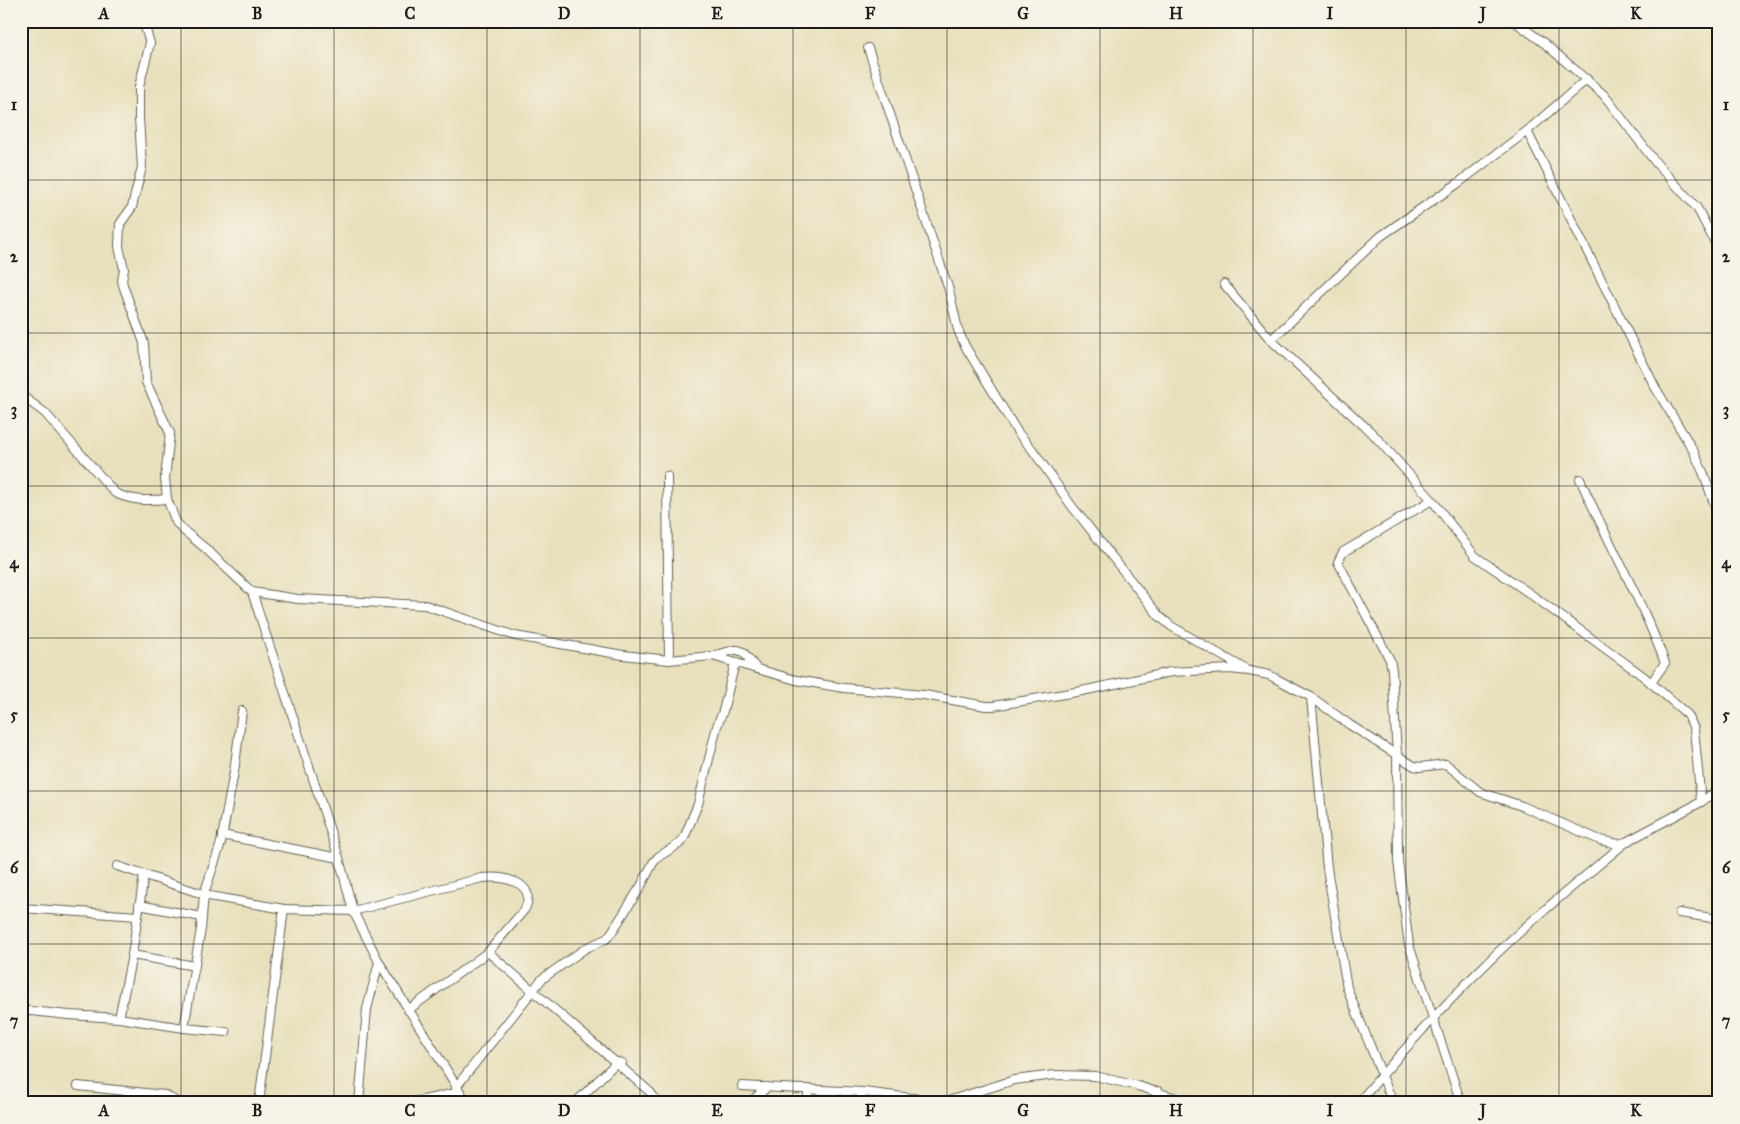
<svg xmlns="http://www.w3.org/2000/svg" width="1740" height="1124" font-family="'IM FELL Great Primer',serif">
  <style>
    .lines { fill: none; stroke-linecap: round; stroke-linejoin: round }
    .minor-casing { stroke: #636154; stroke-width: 10 }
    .minor { stroke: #fff; stroke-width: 8 }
    .grid { fill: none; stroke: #1c1c1c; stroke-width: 1; stroke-opacity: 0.55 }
    .neatline { fill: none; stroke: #1c1c1c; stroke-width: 2 }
    .grid-label { font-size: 16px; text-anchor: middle; font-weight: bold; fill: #1c1c1c }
  </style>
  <rect width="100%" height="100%" fill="#f7f3e8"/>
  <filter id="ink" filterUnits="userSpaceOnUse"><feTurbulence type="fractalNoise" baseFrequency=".02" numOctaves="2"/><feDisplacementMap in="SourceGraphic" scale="10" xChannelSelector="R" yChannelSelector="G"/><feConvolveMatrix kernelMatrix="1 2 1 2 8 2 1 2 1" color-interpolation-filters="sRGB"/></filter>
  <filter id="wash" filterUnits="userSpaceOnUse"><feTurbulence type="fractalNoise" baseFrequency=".0096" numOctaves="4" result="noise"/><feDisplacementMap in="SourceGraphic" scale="20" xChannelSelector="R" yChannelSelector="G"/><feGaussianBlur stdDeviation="1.12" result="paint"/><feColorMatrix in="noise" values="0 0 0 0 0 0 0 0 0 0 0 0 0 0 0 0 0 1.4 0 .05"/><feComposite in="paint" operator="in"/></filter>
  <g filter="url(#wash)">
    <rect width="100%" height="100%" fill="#e8e0bc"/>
  </g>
  <g filter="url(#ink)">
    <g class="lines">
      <defs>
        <g id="minor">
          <path d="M143 21 150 43 139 87V118L142 167 132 207 120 224 119 247 124 269 122 281 124 288 144 343 146 382 170 433 165 478 167 499 176 522 183 530 205 548 252 592 339 858 353 911 379 962 467 1103"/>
          <path d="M1514 21 1544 43 1604 95 1656 163 1697 208 1719 250"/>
          <path d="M868 48 949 290 958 330 965 346 1018 433 1032 449 1071 505 1159 616 1171 626 1245 669"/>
          <path d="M1587 79 1527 131 1655 387 1693 450 1703 472 1719 517"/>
          <path d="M1224 284 1271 340 1374 435 1432 500 1475 556 1529 593 1643 676 1688 715 1694 729 1701 802"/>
          <path d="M1271 340 1381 236 1457 184 1527 131"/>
          <path d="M21 395 45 413 115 493C132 501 148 501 167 499"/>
          <path d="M667 476 669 660"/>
          <path d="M1580 479C1607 541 1642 600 1665 663L1651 683"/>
          <path d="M1432 500 1343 552 1338 562 1390 660 1392 670 1397 755 1398 861 1409 945 1461 1103"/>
          <path d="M252 592 298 599 425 605 515 636 623 655 669 660 712 656 734 650H738L743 652 757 669 796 680 844 688 924 695 986 706H993L1082 691 1171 672 1229 669 1249 671 1269 675 1311 697 1350 725 1414 766 1420 767 1446 764 1480 792 1522 806 1600 840 1618 844 1626 842 1701 802 1719 789"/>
          <path d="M712 656 757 669"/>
          <path d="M1311 697 1327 868 1347 988 1393 1103"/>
          <path d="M222 835 339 858"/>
          <path d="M117 866 209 896 284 909 353 911 482 878C502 876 538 881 525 909L488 952 408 1010"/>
          <path d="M139 905 202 917"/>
          <path d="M21 908 138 916"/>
          <path d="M1679 913 1719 919"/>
          <path d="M488 952 650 1092 658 1103"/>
          <path d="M132 955 195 966"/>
          <path d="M21 1010 69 1015 119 1018 184 1028 226 1032"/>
          <path d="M119 1018 132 955 144 875"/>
          <path d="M184 1028 201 929 204 894 221 843 234 772 242 711"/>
          <path d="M78 1086 165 1095 179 1103"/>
          <path d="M742 1086 863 1092 945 1102 1014 1080 1055 1075 1095 1076 1138 1086 1191 1103"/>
          <path d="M456 1087 542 979 586 948 606 939 612 932 641 886 653 863 658 857 679 844 684 838 698 804 717 726 723 711 735 663"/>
          <path d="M259 1103 284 909"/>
          <path d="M359 1103 367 1009 379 962"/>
          <path d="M410 1103 460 1092"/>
          <path d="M575 1103 617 1062 622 1063"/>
          <path d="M750 1103 767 1087"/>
          <path d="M808 1103V1089"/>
          <path d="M860 1103 863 1092"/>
          <path d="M1154 1103 1158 1091"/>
          <path d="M1358 1103C1399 1055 1440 1009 1484 966 1528 922 1577 883 1625 843"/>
        </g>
      </defs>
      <use href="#minor" class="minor-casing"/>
      <use href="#minor" class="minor"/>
    </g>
  </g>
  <path class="grid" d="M181 21V1103M334 21V1103M487 21V1103M640 21V1103M793 21V1103M947 21V1103M1100 21V1103M1253 21V1103M1406 21V1103M1559 21V1103M21 180H1719M21 333H1719M21 486H1719M21 638H1719M21 791H1719M21 944H1719"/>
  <rect width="1740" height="1124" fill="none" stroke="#f7f3e8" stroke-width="55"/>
  <rect x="28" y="28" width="1684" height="1068" class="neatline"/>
  <g class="grid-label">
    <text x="104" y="19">A</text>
    <text x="257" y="19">B</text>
    <text x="410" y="19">C</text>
    <text x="564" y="19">D</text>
    <text x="717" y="19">E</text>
    <text x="870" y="19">F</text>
    <text x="1023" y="19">G</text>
    <text x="1176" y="19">H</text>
    <text x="1330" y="19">I</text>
    <text x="1483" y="19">J</text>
    <text x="1636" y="19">K</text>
    <text x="14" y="110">1</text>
    <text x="1726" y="110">1</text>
    <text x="14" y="262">2</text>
    <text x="1726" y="262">2</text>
    <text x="14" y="415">3</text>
    <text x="1726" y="415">3</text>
    <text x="14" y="568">4</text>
    <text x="1726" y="568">4</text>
    <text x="14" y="720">5</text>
    <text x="1726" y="720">5</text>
    <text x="14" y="873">6</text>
    <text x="1726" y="873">6</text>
    <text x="14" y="1026">7</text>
    <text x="1726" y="1026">7</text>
    <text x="104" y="1116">A</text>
    <text x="257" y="1116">B</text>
    <text x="410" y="1116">C</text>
    <text x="564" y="1116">D</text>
    <text x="717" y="1116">E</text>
    <text x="870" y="1116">F</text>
    <text x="1023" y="1116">G</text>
    <text x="1176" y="1116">H</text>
    <text x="1330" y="1116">I</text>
    <text x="1483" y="1116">J</text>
    <text x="1636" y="1116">K</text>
  </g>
</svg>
